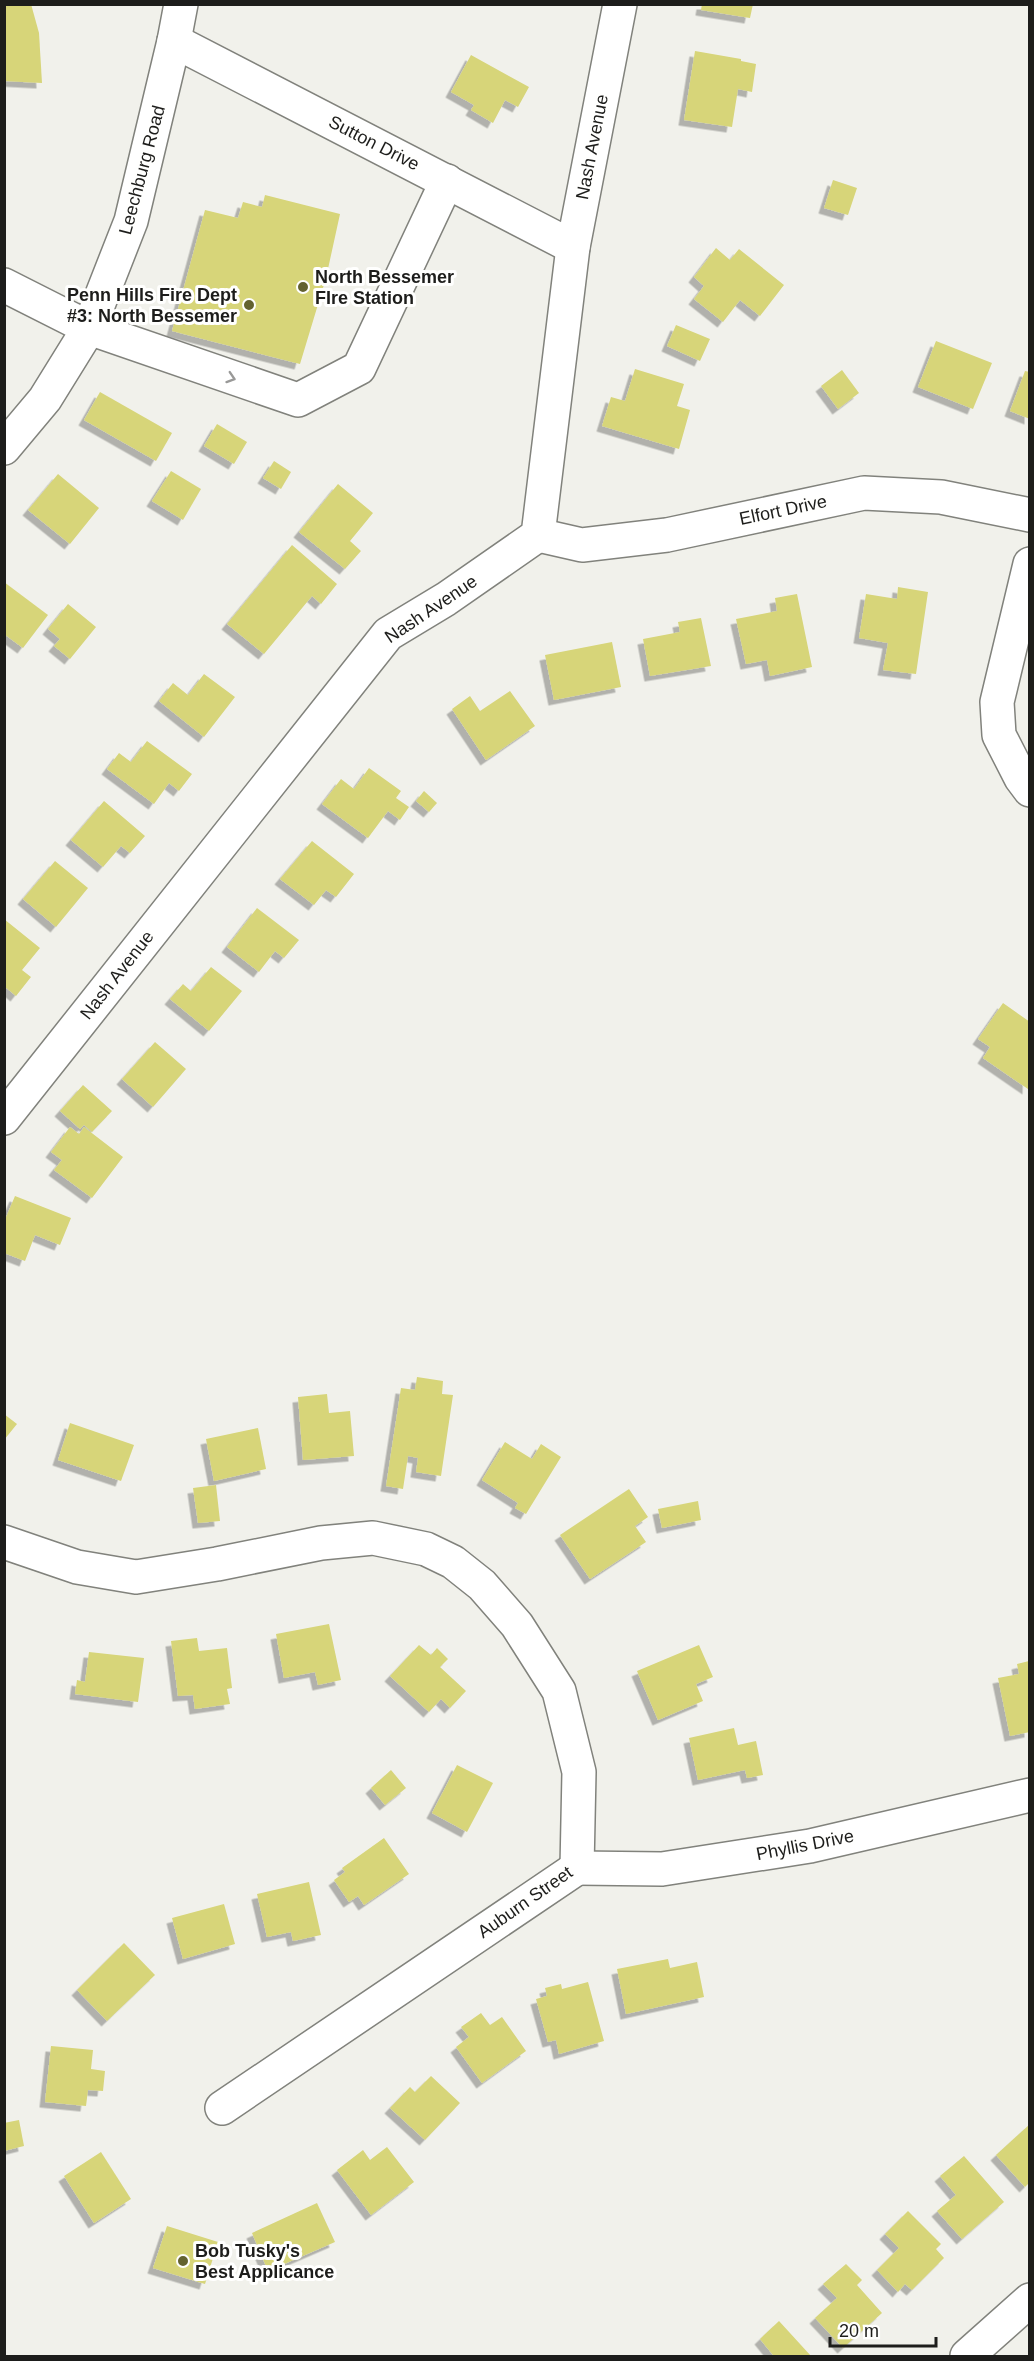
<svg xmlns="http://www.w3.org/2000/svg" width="1034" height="2361" font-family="Arial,sans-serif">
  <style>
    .building { fill: #d7d579; filter: url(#shadow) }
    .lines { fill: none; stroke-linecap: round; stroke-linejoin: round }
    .minor-casing { stroke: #81827c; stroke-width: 36 }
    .minor { stroke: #fff; stroke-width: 33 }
    .oneway { stroke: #999998 }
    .poi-dot { fill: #63622f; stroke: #fffffe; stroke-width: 2 }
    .labels { text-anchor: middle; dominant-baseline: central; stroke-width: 6; stroke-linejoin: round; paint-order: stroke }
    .street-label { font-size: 18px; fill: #1d1d1b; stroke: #fffffe }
    .poi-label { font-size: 18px; font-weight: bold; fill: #1d1d1b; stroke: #fffffe; text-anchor: start }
  </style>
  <defs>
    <filter id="shadow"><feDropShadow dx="-5.5" dy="5.5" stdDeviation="0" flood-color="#0004"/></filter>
  </defs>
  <rect width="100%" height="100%" fill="#f1f1eb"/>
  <g class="building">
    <path d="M4 4H31L39 33 42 83 4 81Z"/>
    <path d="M702 4H753L750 18 701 10Z"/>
    <path d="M695 51 741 59V61L756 64 752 92 738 89 732 127 684 120Z"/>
    <path d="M471 55 529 87 518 107 505 100 493 123 471 110 474 105 451 92Z"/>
    <path d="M833 180 857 188 848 215 824 208Z"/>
    <path d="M265 195 340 214 326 278 300 364 172 331 205 210 238 218 243 202 262 207Z"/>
    <path d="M716 248 730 260 739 249 784 285 760 316 740 300 723 322 694 299 704 286 694 277Z"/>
    <path d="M676 325 710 339 700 361 667 346Z"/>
    <path d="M936 341 992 363 973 409 918 387Z"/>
    <path d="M635 369 684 384 677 406 690 410 679 449 602 426 611 397 625 401Z"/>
    <path d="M842 370 859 393 838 409 821 386Z"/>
    <path d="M1025 371 1030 372V419L1010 411Z"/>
    <path d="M100 392 172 433 156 461 84 420Z"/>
    <path d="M217 424 247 442 234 464 204 446Z"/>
    <path d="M274 461 291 472 281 489 263 478Z"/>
    <path d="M171 471 201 489 183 520 152 501Z"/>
    <path d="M58 474 99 508 70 544 28 510Z"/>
    <path d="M338 484 373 513 350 541 361 551 345 569 299 532Z"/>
    <path d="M292 545 337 584 321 604 312 596 264 654 227 624Z"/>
    <path d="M4 582 48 615 23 648 4 634Z"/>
    <path d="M898 587 928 592 916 674 883 670 888 643 859 638 866 594 897 599Z"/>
    <path d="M797 594 812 667 770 676 767 660 746 664 736 619 777 611 775 598Z"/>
    <path d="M68 604 96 627 70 659 54 646 60 639 48 629Z"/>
    <path d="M701 618 711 666 650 676 643 639 680 632 678 622Z"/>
    <path d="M612 642 621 687 554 700 545 655Z"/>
    <path d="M204 674 235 697 204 737 159 701 173 683 188 695Z"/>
    <path d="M510 691 535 726 486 760 452 709 470 696 480 711Z"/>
    <path d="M147 741 192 774 179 791 169 783 154 804 107 769 119 753 131 762Z"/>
    <path d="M369 768 401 791 396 798 409 807 400 820 388 811 368 838 322 804 341 779 354 789Z"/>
    <path d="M424 791 437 803 429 812 416 801Z"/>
    <path d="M104 801 145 836 130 853 121 846 103 867 71 840Z"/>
    <path d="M312 841 354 874 336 897 326 890 314 905 280 879Z"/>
    <path d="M55 861 88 888 56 927 23 899Z"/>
    <path d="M257 908 299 940 284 958 275 951 259 972 227 947Z"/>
    <path d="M4 919 40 948 22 970 31 977 16 996 4 986Z"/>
    <path d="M211 967 242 991 209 1031 170 999 183 984 191 991Z"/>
    <path d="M1003 1003 1030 1022 1028 1089 983 1058 990 1047 978 1039Z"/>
    <path d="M155 1042 186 1069 153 1107 122 1079Z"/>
    <path d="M83 1085 112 1111 92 1132 84 1125 80 1129 60 1111Z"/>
    <path d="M70 1127 79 1134 84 1127 123 1157 92 1198 54 1170 62 1160 51 1152Z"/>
    <path d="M15 1196 71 1218 60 1245 35 1235 25 1261 4 1253V1222Z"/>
    <path d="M417 1377 443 1381 442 1394 453 1395 441 1476 416 1472 418 1458 408 1456 403 1489 386 1486 401 1388 415 1390Z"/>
    <path d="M327 1394 329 1413 350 1411 354 1456 303 1460 298 1397Z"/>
    <path d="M4 1414 17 1424 4 1440Z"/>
    <path d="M70 1423 134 1445 121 1481 58 1460Z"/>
    <path d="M258 1428 266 1469 214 1481 206 1439Z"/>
    <path d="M505 1442 532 1459 541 1444 561 1457 526 1514 515 1508 518 1503 482 1480Z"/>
    <path d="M216 1485 220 1521 198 1523 193 1488Z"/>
    <path d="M629 1489 648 1517 635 1526 646 1542 590 1579 560 1535Z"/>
    <path d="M698 1501 701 1520 662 1528 658 1509Z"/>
    <path d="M329 1624 341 1680 318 1685 315 1672 284 1678 276 1634Z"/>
    <path d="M197 1638 199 1651 227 1648 232 1688 227 1689 230 1704 195 1709 193 1695 178 1696 171 1641Z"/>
    <path d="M419 1645 431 1655 437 1648 448 1659 440 1667 466 1691 450 1708 441 1699 429 1712 390 1676Z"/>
    <path d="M699 1645 713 1677 696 1684 703 1701 658 1720 637 1671Z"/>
    <path d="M89 1652 144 1658 138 1702 75 1694 77 1680 85 1682Z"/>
    <path d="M1029 1661 1030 1732 1010 1736 998 1678 1019 1674 1017 1664Z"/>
    <path d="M734 1728 738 1745 756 1741 763 1775 747 1778 745 1770 698 1780 689 1738Z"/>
    <path d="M457 1765 493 1783 467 1832 432 1813Z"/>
    <path d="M391 1770 406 1788 385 1805 371 1788Z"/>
    <path d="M384 1838 409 1874 364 1905 358 1896 349 1902 334 1880 345 1872 342 1868Z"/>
    <path d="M309 1882 321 1935 293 1941 291 1932 267 1937 257 1894Z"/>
    <path d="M224 1904 235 1944 183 1959 172 1918Z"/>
    <path d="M124 1943 155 1975 107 2021 77 1990Z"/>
    <path d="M668 1959 670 1968 697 1962 704 1997 626 2014 617 1969Z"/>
    <path d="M588 1982 604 2041 559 2054 556 2040 548 2042 536 1999 547 1996 545 1988 561 1984 562 1989Z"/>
    <path d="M481 2013 490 2025 502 2017 526 2051 482 2083 456 2047 469 2037 461 2027Z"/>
    <path d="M51 2046 93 2050 91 2069 105 2071 103 2091 88 2090 86 2106 45 2102Z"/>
    <path d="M431 2076 460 2103 425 2140 390 2108 410 2087 415 2092Z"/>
    <path d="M19 2120 24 2146 4 2151V2123Z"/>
    <path d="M1030 2124V2182L1025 2187 996 2155Z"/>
    <path d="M387 2147 414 2182 371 2215 337 2170 363 2150 370 2160Z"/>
    <path d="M101 2152 131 2199 94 2223 64 2176Z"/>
    <path d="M964 2156 1004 2202 962 2239 937 2211 956 2195 940 2176Z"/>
    <path d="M317 2203 335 2242 268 2271 252 2233Z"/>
    <path d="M908 2211 941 2244 936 2249 944 2258 912 2290 905 2284 898 2292 877 2270 899 2248 885 2234Z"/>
    <path d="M167 2226 218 2242 205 2284 153 2268Z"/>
    <path d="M846 2264 862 2280 857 2285 882 2313 843 2348 815 2318 837 2298 823 2284Z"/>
    <path d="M779 2321 811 2356H771L773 2355 760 2339Z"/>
  </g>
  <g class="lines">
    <defs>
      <g id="minor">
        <path d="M174 41 573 247"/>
        <path d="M4 285 89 328 298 400 359 368 447 181"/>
        <path d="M4 448 45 399 89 328 131 221 174 41 181 4"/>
        <path d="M538 535 582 545 667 535 864 493 941 497 1030 515"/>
        <path d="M1030 564 997 702 999 735 1021 778 1030 790"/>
        <path d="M4 1118 388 634 446 599 538 535 573 247 620 4"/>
        <path d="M4 1542 77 1567 136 1577 217 1564 321 1543 373 1538 426 1549 453 1562 482 1585 517 1625 559 1691 579 1772 577 1868"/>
        <path d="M577 1868 662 1869 810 1846 1030 1795"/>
        <path d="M222 2108 577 1868"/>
        <path d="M967 2356 1030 2300"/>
      </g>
    </defs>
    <use href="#minor" class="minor-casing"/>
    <use href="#minor" class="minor"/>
  </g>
  <defs><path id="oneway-chevron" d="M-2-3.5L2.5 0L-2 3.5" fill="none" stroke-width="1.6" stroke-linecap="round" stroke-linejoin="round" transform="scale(1.5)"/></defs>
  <use class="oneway" href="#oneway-chevron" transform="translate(231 378) rotate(18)"/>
  <g class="poi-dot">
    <circle cx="303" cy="287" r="6"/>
    <circle cx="249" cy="305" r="6"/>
    <circle cx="183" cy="2261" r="6"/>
  </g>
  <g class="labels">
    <g class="street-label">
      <text transform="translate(374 143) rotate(27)">Sutton Drive</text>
      <text transform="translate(592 147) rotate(-79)">Nash Avenue</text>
      <text transform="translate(142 170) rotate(-75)">Leechburg Road</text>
      <text transform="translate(783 510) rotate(-12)">Elfort Drive</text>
      <text transform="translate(431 609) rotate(-34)">Nash Avenue</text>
      <text transform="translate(117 975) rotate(-52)">Nash Avenue</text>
      <text transform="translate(805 1845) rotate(-11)">Phyllis Drive</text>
      <text transform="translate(525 1902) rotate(-35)">Auburn Street</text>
    </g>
    <g class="poi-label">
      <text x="315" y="277">North Bessemer<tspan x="315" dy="21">FIre Station</tspan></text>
      <text x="237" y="295" text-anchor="end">Penn Hills Fire Dept<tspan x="237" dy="21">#3: North Bessemer</tspan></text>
      <text x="195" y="2251">Bob Tusky's<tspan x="195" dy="21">Best Applicance</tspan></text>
    </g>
  </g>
  <rect width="1034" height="2361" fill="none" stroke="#1d1d1b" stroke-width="12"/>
  <path d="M830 2337v9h106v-9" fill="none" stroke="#1d1d1b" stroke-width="3"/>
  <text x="839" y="2337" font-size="18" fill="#1d1d1b" stroke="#fffffe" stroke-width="4.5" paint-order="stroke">20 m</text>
</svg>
